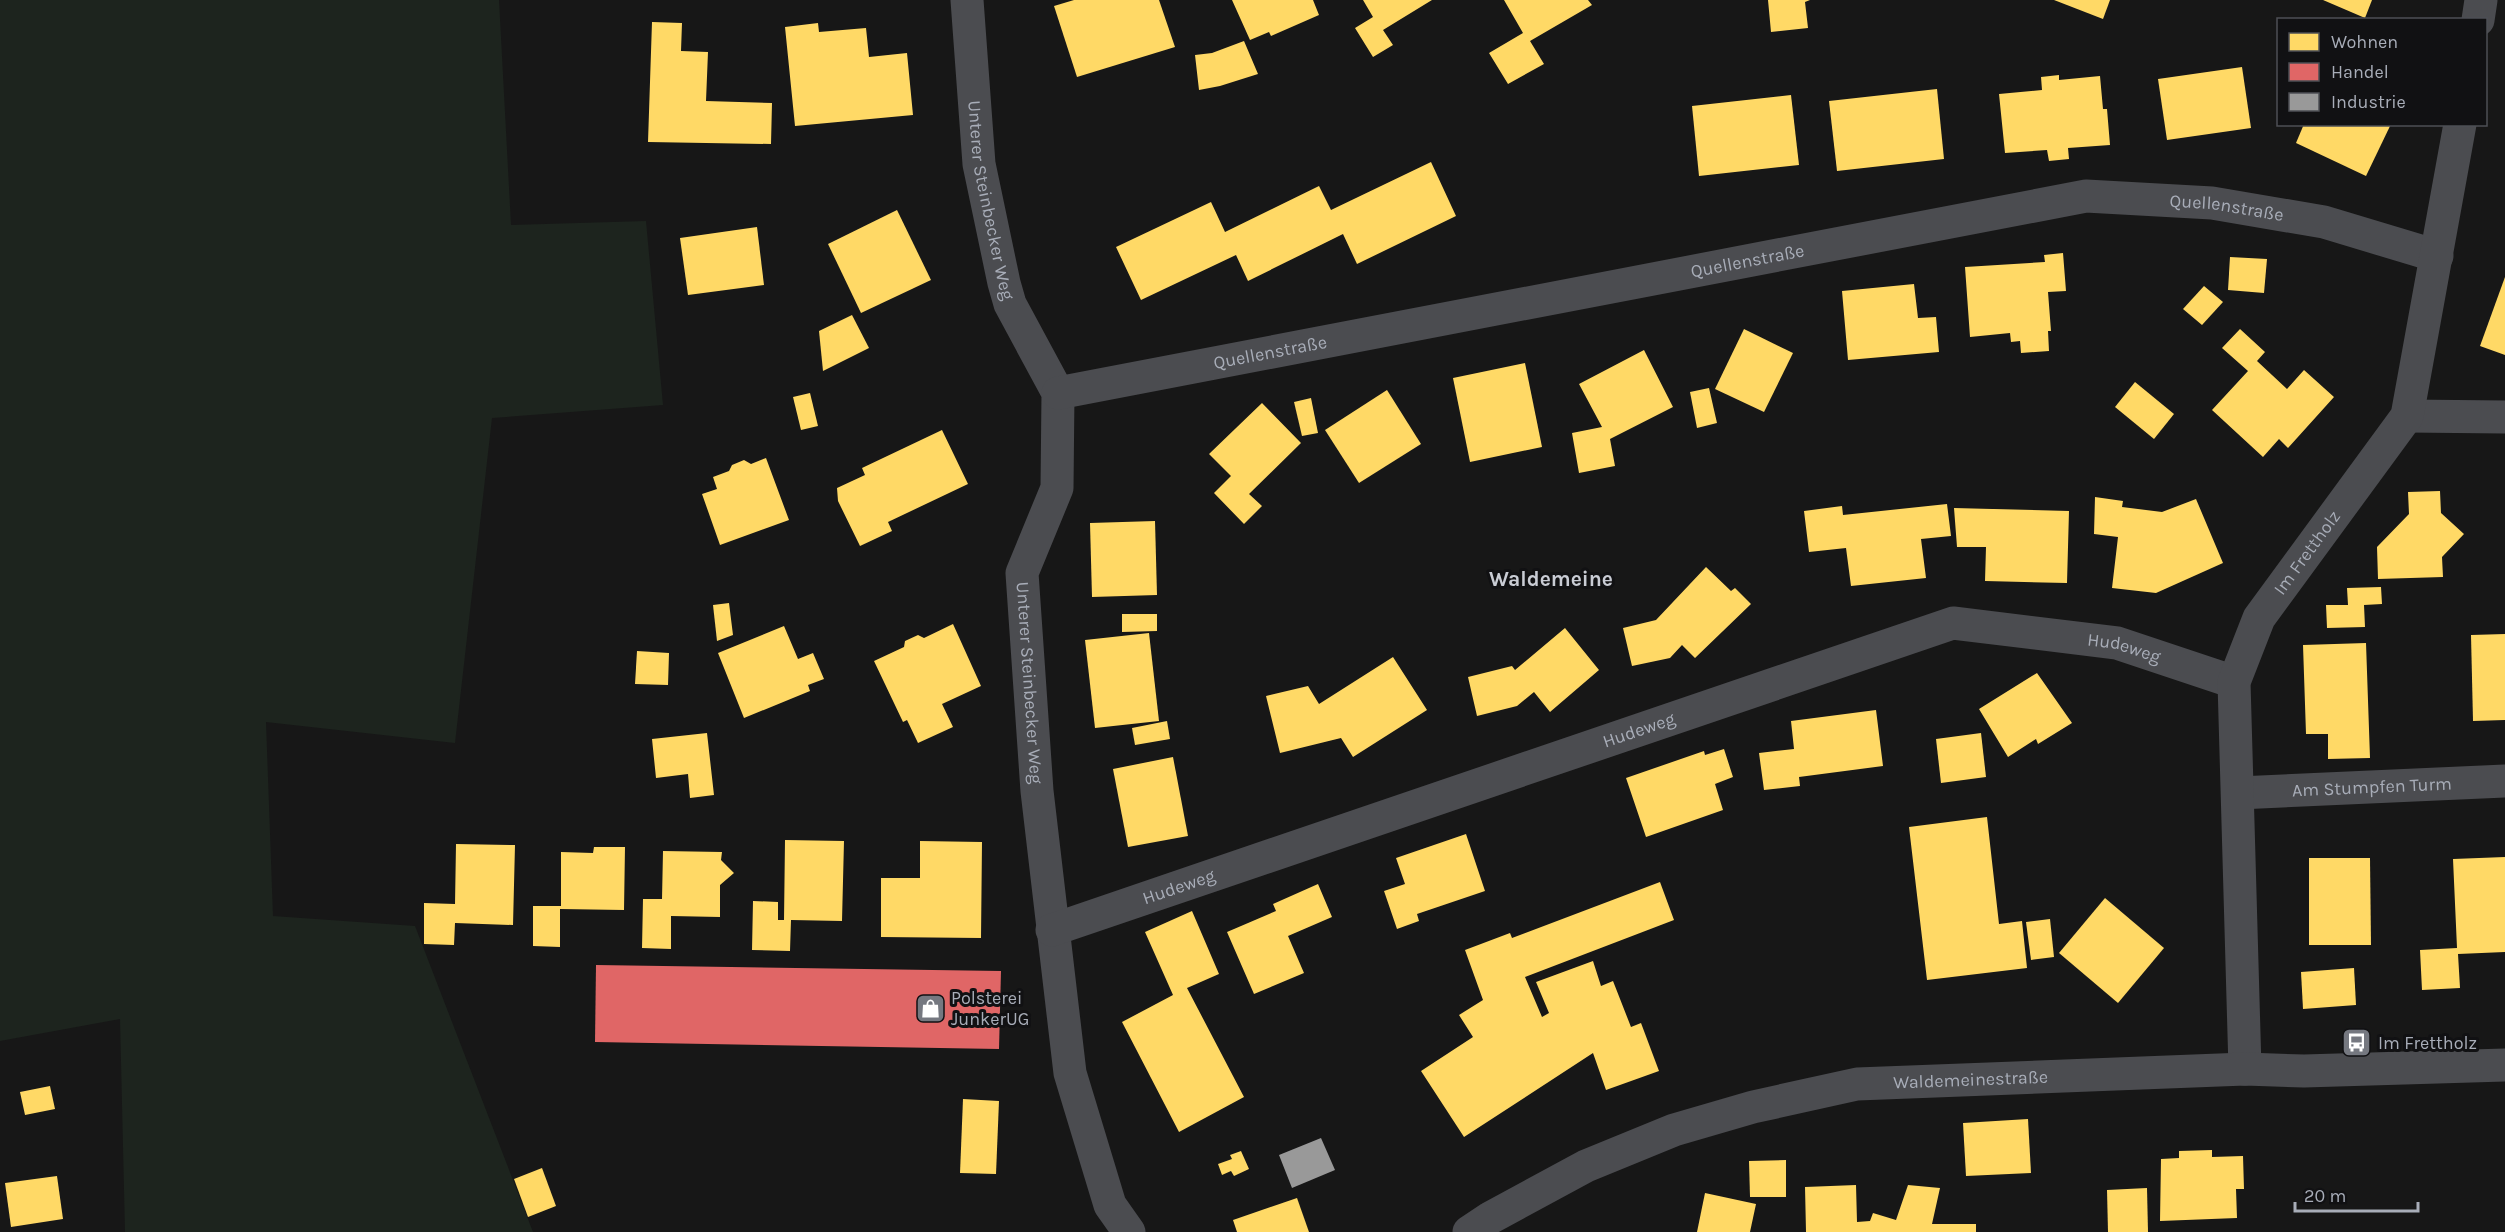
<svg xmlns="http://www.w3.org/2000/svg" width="2505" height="1232" font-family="Karla,sans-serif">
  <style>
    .green { fill: #1d241e }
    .homes { fill: #ffd966 }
    .shops { fill: #e06666 }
    .industry { fill: #999 }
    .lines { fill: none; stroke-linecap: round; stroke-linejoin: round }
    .minor { stroke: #4b4c50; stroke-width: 33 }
    .labels { text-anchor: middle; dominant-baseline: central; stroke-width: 6; stroke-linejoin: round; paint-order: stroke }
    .street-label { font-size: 18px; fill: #a8adb8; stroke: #111113 }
    .poi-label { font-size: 18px; fill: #a8adb8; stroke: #111113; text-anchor: start }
    .quarter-label { font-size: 21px; font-weight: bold; fill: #c9ccd4; stroke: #111113 }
  </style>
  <rect width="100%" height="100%" fill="#171717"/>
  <path class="green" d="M0 0H499L511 225 646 221 663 405 492 418 455 743 266 722 273 916 415 926 533 1232H125L120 1019 0 1041Z"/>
  <g class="homes">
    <path d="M1074 0H1159L1175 47 1077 77 1054 6Z"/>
    <path d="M1232 0H1313L1319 15 1271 36 1269 32 1250 40Z"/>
    <path d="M1363 0H1432L1383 30 1393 45 1373 57 1355 28 1373 17Z"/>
    <path d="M1504 0H1588L1592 5 1530 41 1544 64 1508 84 1489 53 1523 33Z"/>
    <path d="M1768 0H1810L1805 2 1808 28 1771 32Z"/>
    <path d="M2054 0H2110L2103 19Z"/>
    <path d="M2323 0H2372L2365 18Z"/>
    <path d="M652 22 682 23 681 51 708 52 706 101 772 103 771 144 648 142Z"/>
    <path d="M818 23 819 32 866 28 869 57 907 53 913 115 795 126 785 27Z"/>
    <path d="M1244 41 1258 74 1220 86 1199 90 1195 55 1212 53Z"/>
    <path d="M2242 67 2251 128 2167 140 2158 79Z"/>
    <path d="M2059 75V80L2100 76 2103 109H2107L2110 145 2068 148 2069 159 2049 161 2047 150 2005 153 1999 94 2042 90 2041 77Z"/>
    <path d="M1937 89 1944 159 1837 171 1829 101Z"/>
    <path d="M1791 95 1799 165 1699 176 1692 106Z"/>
    <path d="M2304 124H2391L2366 176 2296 143Z"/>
    <path d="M1431 162 1456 216 1357 264 1343 234 1248 281 1236 255 1141 300 1116 247 1211 202 1225 232 1319 186 1331 210Z"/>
    <path d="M897 210 931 280 861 313 828 244Z"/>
    <path d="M757 227 764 285 688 295 680 238Z"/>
    <path d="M2063 253 2066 291 2048 292 2051 331H2048L2049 351 2021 353 2020 341 2011 342 2010 333 1970 337 1965 267 2045 262 2044 255Z"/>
    <path d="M2230 257 2267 259 2264 293 2228 290Z"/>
    <path d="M2505 277V355L2480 346Z"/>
    <path d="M1914 284 1918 318 1936 317 1939 352 1848 360 1842 291Z"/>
    <path d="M2204 286 2223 302 2202 325 2183 309Z"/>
    <path d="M852 315 869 348 823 371 819 331Z"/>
    <path d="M1744 329 1793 353 1764 412 1715 389Z"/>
    <path d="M2240 329 2265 352 2257 361 2287 389 2304 370 2334 397 2288 448 2279 439 2263 457 2212 410 2248 371 2222 348Z"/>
    <path d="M1644 350 1673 407 1610 439 1615 466 1579 473 1572 433 1602 427 1579 384Z"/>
    <path d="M1525 363 1542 447 1470 462 1453 378Z"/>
    <path d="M2135 382 2174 414 2154 439 2115 407Z"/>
    <path d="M1709 388 1717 423 1697 428 1690 392Z"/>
    <path d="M1387 390 1421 444 1359 483 1325 430Z"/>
    <path d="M810 393 818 426 801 430 793 397Z"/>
    <path d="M1311 398 1318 433 1302 436 1294 402Z"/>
    <path d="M1262 403 1301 443 1249 494 1262 506 1244 524 1214 493 1231 476 1209 454Z"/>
    <path d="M942 430 968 484 888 522 892 531 860 546 838 501 837 488 865 475 862 468Z"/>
    <path d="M766 458 789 520 720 545 702 494 717 489 713 477 729 471 732 465 744 460 751 464Z"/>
    <path d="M2440 491 2441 513 2464 534 2442 557 2443 577 2378 579 2377 547 2409 514 2408 492Z"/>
    <path d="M2095 497 2123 501 2122 507 2162 512 2196 499 2223 563 2156 593 2112 588 2118 537 2094 534Z"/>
    <path d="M1947 504 1951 536 1921 539 1926 578 1851 586 1846 548 1809 552 1804 511 1842 506 1843 515Z"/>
    <path d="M1954 508 2069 511 2067 583 1985 581 1986 547H1957Z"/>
    <path d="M1155 521 1157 595 1092 597 1090 523Z"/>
    <path d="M1706 567 1731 591 1735 588 1751 604 1695 658 1682 645 1670 658 1632 666 1623 628 1656 620Z"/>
    <path d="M2381 587 2382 604 2364 605 2365 627 2327 628 2326 605H2348L2347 588Z"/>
    <path d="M729 603 733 635 717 641 713 605Z"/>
    <path d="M1122 614H1157V631L1122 632Z"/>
    <path d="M953 624 981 686 942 704 953 727 918 743 907 720 903 722 874 661 904 647 905 641 918 635 924 638Z"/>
    <path d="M784 626 798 659 813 653 824 679 808 685 810 691 744 718 718 653Z"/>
    <path d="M1565 628 1599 670 1550 712 1534 692 1517 706 1477 716 1468 677 1512 666 1515 670Z"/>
    <path d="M1149 633 1159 721 1095 728 1085 640Z"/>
    <path d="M2505 634V720L2473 721 2471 635Z"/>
    <path d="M2366 643 2370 758 2328 759V734H2306L2303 645Z"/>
    <path d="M637 651 669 653 668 685 635 684Z"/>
    <path d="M1393 657 1427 710 1353 757 1341 738 1280 753 1266 696 1308 686 1319 704Z"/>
    <path d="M2037 673 2072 723 2038 744 2036 739 2008 757 1979 709Z"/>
    <path d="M1876 710 1883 766 1799 777 1800 786 1764 790 1759 753 1794 749 1791 721Z"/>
    <path d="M1167 721 1170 739 1135 745 1132 728Z"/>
    <path d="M707 733 714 795 690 798 688 774 656 778 652 739Z"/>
    <path d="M1981 733 1986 777 1941 783 1936 739Z"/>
    <path d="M1724 749 1733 777 1715 784 1723 810 1646 837 1626 778 1704 751 1705 755Z"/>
    <path d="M1173 757 1188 836 1128 847 1113 769Z"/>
    <path d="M1987 817 1999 924 2022 921 2027 968 1927 980 1909 827Z"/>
    <path d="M1466 834 1485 891 1417 914 1419 921 1397 929 1384 891 1405 884 1396 858Z"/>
    <path d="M785 840 844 841 842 921 791 920 790 951 752 950 753 901 778 902V920H784Z"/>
    <path d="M920 841 982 842 981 938 881 937V878H920Z"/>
    <path d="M456 844 515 845 513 925 455 923 454 945 424 944V903L455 904Z"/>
    <path d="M594 847H625L624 910 560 909V947L533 946V906H561V852L593 853Z"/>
    <path d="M663 851 722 852 721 860 734 873 720 885V917L671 916V949L642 948 643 899H662Z"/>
    <path d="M2505 857V952L2458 954 2460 988 2422 990 2420 950 2457 948 2453 859Z"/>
    <path d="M2309 858H2370L2371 945H2309Z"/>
    <path d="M1660 882 1674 920 1525 977 1542 1017 1549 1013 1536 982 1593 961 1601 986 1613 981 1631 1027 1641 1023 1659 1071 1606 1090 1593 1053 1464 1137 1421 1071 1473 1037 1459 1015 1483 1000 1465 950 1510 933 1512 938Z"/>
    <path d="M1318 884 1332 917 1288 936 1304 973 1254 994 1227 932 1276 911 1273 904Z"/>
    <path d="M2105 898 2164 948 2118 1003 2059 953Z"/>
    <path d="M1192 911 1219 974 1187 988 1244 1097 1179 1132 1122 1022 1173 995 1145 932Z"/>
    <path d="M2050 919 2054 957 2031 960 2026 922Z"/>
    <path d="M2354 968 2356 1005 2303 1009 2301 972Z"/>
    <path d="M50 1086 55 1109 25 1115 20 1092Z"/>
    <path d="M963 1099 999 1101 996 1174 960 1173Z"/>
    <path d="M2028 1119 2031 1173 1966 1176 1963 1123Z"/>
    <path d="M2212 1150V1157L2243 1156 2244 1189H2236L2237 1218 2160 1221 2161 1159 2179 1158V1151Z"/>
    <path d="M1241 1151 1249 1169 1234 1176 1231 1171 1222 1175 1218 1164 1232 1159 1230 1155Z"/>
    <path d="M1786 1160V1197H1750L1749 1161Z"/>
    <path d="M542 1168 556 1206 528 1217 514 1179Z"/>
    <path d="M57 1176 63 1219 11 1227 5 1183Z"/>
    <path d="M1856 1185 1857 1222 1870 1221 1873 1213 1896 1220 1908 1185 1940 1188 1932 1224H1976V1232H1806L1805 1187Z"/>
    <path d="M2147 1188 2148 1232H2108L2107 1190Z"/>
    <path d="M1705 1193 1756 1204 1750 1232H1697Z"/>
    <path d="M1297 1198 1309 1232H1237L1233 1220Z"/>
  </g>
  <path class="shops" d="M596 965 1001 971 999 1049 595 1042Z"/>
  <path class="industry" d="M1321 1138 1335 1170 1292 1188 1279 1155Z"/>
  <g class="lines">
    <g class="minor">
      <path id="s1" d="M967 0 979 164 1004 283 1010 304 1058 393 1057 488 1022 573 1037 791 1070 1073 1110 1205 1129 1232"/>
      <path d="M2478 20 2481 0"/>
      <path id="s2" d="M1058 393 2086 196 2212 203 2324 222 2437 256"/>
      <path d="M2407 416 2505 417"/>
      <path id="s3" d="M2238 793 2505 781"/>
      <path id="s4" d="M1052 930 1953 623 2117 643 2234 682"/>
      <path id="s5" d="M2245 1069 2234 682 2259 618 2407 416 2460 124"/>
      <path id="s6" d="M1469 1232 1490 1218 1586 1166 1674 1130 1753 1107 1857 1084 2245 1069 2304 1071 2505 1065"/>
    </g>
  </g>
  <defs>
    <symbol id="shop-square" viewBox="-11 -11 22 22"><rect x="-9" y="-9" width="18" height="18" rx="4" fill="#757880" stroke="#111113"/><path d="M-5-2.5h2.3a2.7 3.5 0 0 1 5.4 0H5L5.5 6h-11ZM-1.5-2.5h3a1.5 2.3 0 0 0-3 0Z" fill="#fff"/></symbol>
    <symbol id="bus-square" viewBox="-11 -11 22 22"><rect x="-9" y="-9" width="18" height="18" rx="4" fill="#757880" stroke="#111113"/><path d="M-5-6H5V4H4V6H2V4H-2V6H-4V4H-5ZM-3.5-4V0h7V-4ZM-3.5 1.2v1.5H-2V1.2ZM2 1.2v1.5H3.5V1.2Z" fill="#fff"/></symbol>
  </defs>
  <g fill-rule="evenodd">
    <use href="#shop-square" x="914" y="992" width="33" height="33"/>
    <use href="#bus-square" x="2340" y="1026" width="33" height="33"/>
  </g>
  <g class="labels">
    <g class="street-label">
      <text stroke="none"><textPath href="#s1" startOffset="202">Unterer Steinbecker Weg</textPath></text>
      <text stroke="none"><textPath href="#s2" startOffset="1188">Quellenstraße</textPath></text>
      <text stroke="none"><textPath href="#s2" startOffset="702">Quellenstraße</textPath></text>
      <text stroke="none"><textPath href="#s2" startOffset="216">Quellenstraße</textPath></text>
      <text stroke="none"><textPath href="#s5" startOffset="537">Im Frettholz</textPath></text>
      <text stroke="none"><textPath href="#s4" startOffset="1125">Hudeweg</textPath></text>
      <text stroke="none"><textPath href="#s1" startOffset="706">Unterer Steinbecker Weg</textPath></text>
      <text stroke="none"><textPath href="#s4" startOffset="620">Hudeweg</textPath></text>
      <text stroke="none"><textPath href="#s3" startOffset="134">Am Stumpfen Turm</textPath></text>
      <text stroke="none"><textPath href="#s4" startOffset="134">Hudeweg</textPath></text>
      <text stroke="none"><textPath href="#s6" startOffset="532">Waldemeinestraße</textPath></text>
    </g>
    <g class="poi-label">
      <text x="951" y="998">Polsterei<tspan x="951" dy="21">JunkerUG</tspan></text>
      <text x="2378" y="1043">Im Frettholz</text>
    </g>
    <g class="quarter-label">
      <text x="1551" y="579">Waldemeine</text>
    </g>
  </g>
  <rect x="2277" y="18" width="210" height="108" fill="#111113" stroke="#4d4f55" stroke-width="1.5"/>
  <rect x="2289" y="33" width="30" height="18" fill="#ffd966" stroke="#4d4f55" stroke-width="1.5"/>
  <text x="2331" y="48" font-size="18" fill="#a8adb8">Wohnen</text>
  <rect x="2289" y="63" width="30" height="18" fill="#e06666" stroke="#4d4f55" stroke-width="1.5"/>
  <text x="2331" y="78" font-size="18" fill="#a8adb8">Handel</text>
  <rect x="2289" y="93" width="30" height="18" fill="#999999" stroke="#4d4f55" stroke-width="1.5"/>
  <text x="2331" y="108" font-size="18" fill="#a8adb8">Industrie</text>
  <path d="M2295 1202v9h123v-9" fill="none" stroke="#a8adb8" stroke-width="3"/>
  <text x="2304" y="1202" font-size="18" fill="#a8adb8" stroke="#111113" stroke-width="4.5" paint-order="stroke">20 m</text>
</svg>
